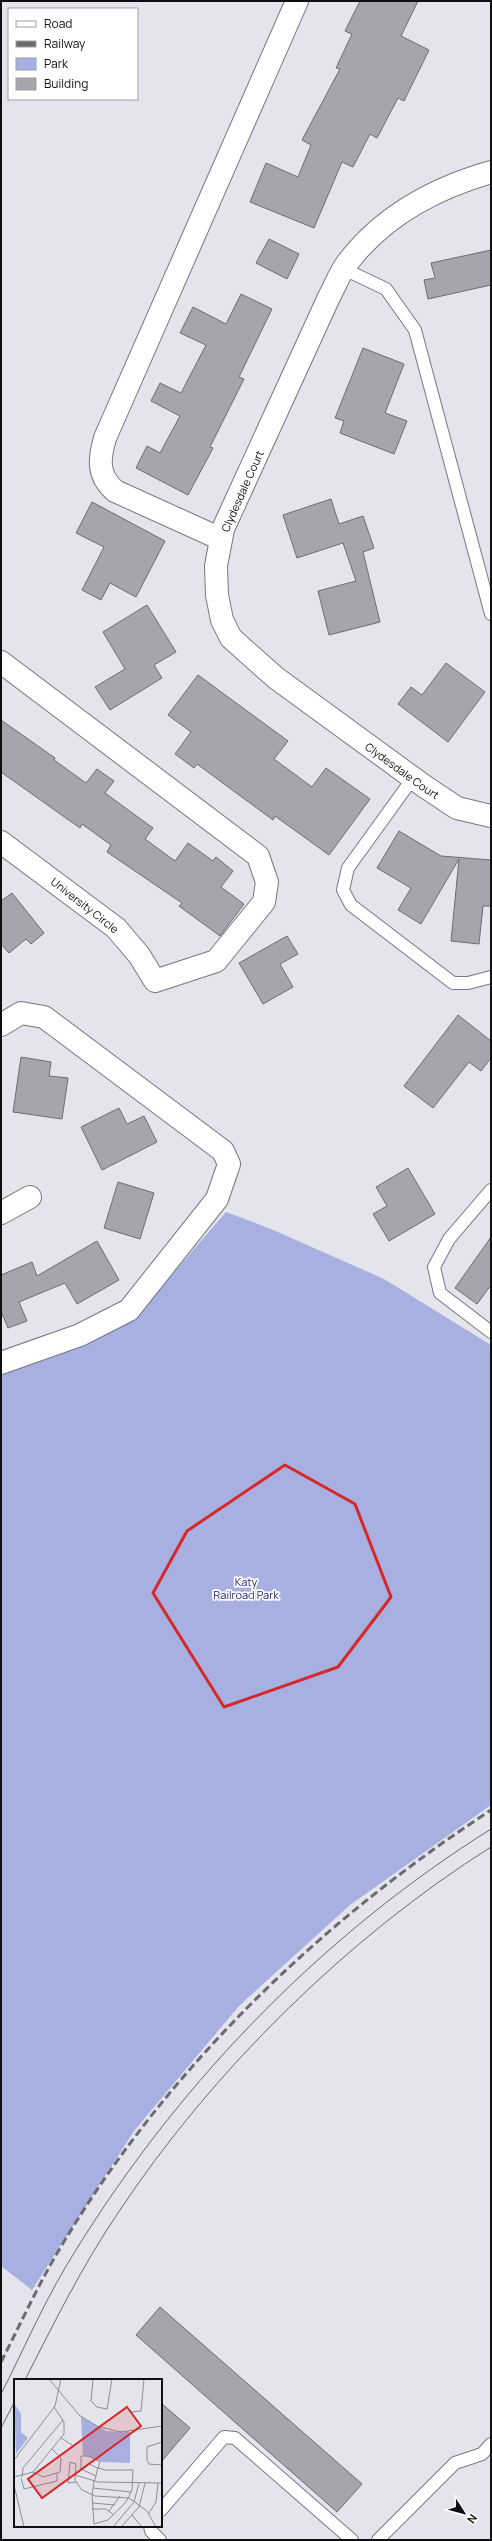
<svg xmlns="http://www.w3.org/2000/svg" width="492" height="2541" font-family="Manrope,sans-serif">
  <style>
    .green { fill: #a7b0e0 }
    .building { fill: #a4a5ad; stroke: #6b6d74 }
    .lines { fill: none; stroke-linecap: round; stroke-linejoin: round }
    .service-casing { stroke: #76777f; stroke-width: 14 }
    .minor-casing { stroke: #76777f; stroke-width: 24 }
    .service { stroke: #fff; stroke-width: 12 }
    .minor { stroke: #fff; stroke-width: 22 }
    .tram { stroke: #6a6a6f; stroke-width: 1 }
    .rail { stroke: #6a6a6f; stroke-width: 3; stroke-dasharray: 8 4; stroke-linecap: butt }
    .marked { fill: none; stroke: #d62828; stroke-width: 3; stroke-linejoin: round }
    .labels { text-anchor: middle; dominant-baseline: central; stroke-width: 3.5; stroke-linejoin: round; paint-order: stroke }
    .street-label { font-size: 11px; fill: #0f0f12; stroke: #fff }
    .park-label { font-size: 11px; fill: #282775; stroke: #fff }
    .inset-road { fill: none; stroke: #8e8f95; stroke-width: 1 }
    .view { fill: #d62828; fill-opacity: 0.15; stroke: #d62828; stroke-width: 2 }
    .inset-edge { fill: none; stroke: #0f0f12; stroke-width: 2 }
  </style>
  <rect width="100%" height="100%" fill="#e3e4ec"/>
  <path class="green" d="M226 1212 271 1229 384 1279 491 1345V1805L350 1905 239 2006 134 2131 32 2290 1 2266V1370L143 1308Z"/>
  <g class="building">
    <path d="M360 1H418L401 36 429 50 404 101 398 98 377 138 370 134 353 167 342 162 314 228 250 202 266 163 298 177 311 145 302 140 340 69 336 68 352 34 345 31Z"/>
    <path d="M269 239 299 254 287 279 256 263Z"/>
    <path d="M491 250V285L428 299 424 280 435 278 431 263Z"/>
    <path d="M241 294 272 309 239 377 244 379 210 447 213 448 188 495 136 468 147 446 160 453 180 416 151 401 160 383 181 393 206 345 180 333 193 307 226 324Z"/>
    <path d="M363 348 404 364 385 413 407 421 394 454 340 433 344 421 335 418Z"/>
    <path d="M331 499 339 524 363 516 374 548 363 552 380 622 329 635 318 591 356 581 343 543 297 558 283 515Z"/>
    <path d="M92 502 165 541 136 597 110 583 101 600 82 590 104 547 76 533Z"/>
    <path d="M147 605 176 652 154 665 162 678 110 710 95 687 125 669 103 632Z"/>
    <path d="M446 663 485 692 448 742 398 704 411 687 422 695Z"/>
    <path d="M198 675 288 741 274 759 312 787 326 768 370 799 329 855 275 816 273 820 197 764 194 768 175 754 191 732 168 715Z"/>
    <path d="M1 720 55 758 54 760 86 783 97 769 114 781 105 793 153 828 145 839 175 861 188 843 213 861 216 857 233 871 221 887 244 904 220 936 179 906 182 903 107 852 111 845 82 824 80 828 1 772Z"/>
    <path d="M399 831 441 856 491 860V906H483L479 944 451 941 459 859 421 924 398 910 411 888 377 868Z"/>
    <path d="M12 893 44 933 31 944 26 939 9 953 1 944V901Z"/>
    <path d="M287 936 298 954 280 964 293 987 263 1004 239 963Z"/>
    <path d="M458 1015 491 1041V1058L481 1071 469 1062 433 1108 404 1086Z"/>
    <path d="M21 1057 51 1062 49 1076 68 1078 62 1119 13 1112Z"/>
    <path d="M119 1108 127 1124 144 1116 157 1142 102 1170 81 1127Z"/>
    <path d="M408 1168 435 1214 389 1241 373 1214 387 1206 376 1187Z"/>
    <path d="M118 1182 154 1193 140 1239 104 1228Z"/>
    <path d="M491 1237V1285L477 1304 455 1288Z"/>
    <path d="M97 1241 119 1280 77 1304 65 1283 19 1302 27 1321 8 1328 1 1311V1275L32 1262 37 1276Z"/>
    <path d="M160 2307 362 2484 337 2512 136 2335Z"/>
    <path d="M161 2403 190 2428 161 2462Z"/>
  </g>
  <g class="lines">
    <defs>
      <g id="service">
        <path d="M344 269 386 289 415 330 491 614"/>
        <path d="M413 778 348 868 343 890 351 905 453 983H468L491 977"/>
        <path d="M491 1190 449 1239 434 1267 440 1293 491 1332"/>
        <path d="M161 2510 224 2437 235 2438 352 2540"/>
        <path d="M150 2526 151 2531 160 2540"/>
        <path d="M378 2540 455 2463 482 2454 491 2444"/>
      </g>
      <g id="minor">
        <path id="s1" d="M491 172C435 188 384 215 348 262 340 272 335 286 329 297L223 529 216 566 217 595 222 620 231 638 276 678 424 786 457 808 491 816"/>
        <path d="M221 539 115 491C97 475 99 459 105 438L297 1"/>
        <path d="M1 662 258 856 267 882 264 902 216 961 155 981 139 955 116 928 1 842"/>
        <path d="M1 1025 21 1013 44 1017 223 1151 229 1164 217 1199 129 1310 80 1335 1 1363"/>
        <path d="M1 1213 30 1197"/>
      </g>
    </defs>
    <use href="#service" class="service-casing"/>
    <use href="#minor" class="minor-casing"/>
    <use href="#service" class="service"/>
    <use href="#minor" class="minor"/>
    <g class="tram">
      <path d="M25 2380C54 2323 82 2266 118 2213 211 2072 348 1937 491 1847"/>
      <path d="M1 2394C22 2353 41 2309 65 2268 170 2092 317 1938 491 1829"/>
      <path d="M1 2428 15 2401"/>
    </g>
    <path class="rail" d="M1 2362C18 2329 34 2294 52 2262 158 2077 314 1926 491 1810"/>
  </g>
  <path class="marked" d="M285 1465 355 1504 391 1597 338 1667 224 1707 153 1593 187 1531Z"/>
  <g class="labels">
    <g class="street-label">
      <text transform="translate(242 491) rotate(-66)">Clydesdale Court</text>
      <text stroke="none"><textPath href="#s1" startOffset="796">Clydesdale Court</textPath></text>
      <text transform="translate(85 905) rotate(38)">University Circle</text>
    </g>
    <g class="park-label">
      <text x="246" y="1581">Katy<tspan x="246" dy="13">Railroad Park</tspan></text>
    </g>
  </g>
  <g transform="translate(14 2379)">
    <rect width="148" height="148" fill="#e3e4ec"/>
    <path d="M0 24 7 35V53L14 59 2 75ZM67 38 92 52 116 53V84L88 83 69 76Z" fill="#a7b0e0"/>
    <path class="inset-road" d="M35 0 65 36 83 47 107 53 148 47M79 0 77 22 83 28 93 30 98 0M117 33 127 32 130 0M47 59 58 66M148 63 133 68V81L135 85 148 86M0 81 41 27 47 0M74 84 83 89H84L88 90 91 91H119L118 111 112 123 94 141 80 145 78 116 80 103 82 97 83 92 86 83 75 77H67V90L82 97M19 93 29 98 46 93 47 79 38 70M61 96 84 103 148 104M0 98 19 93 50 55V43L40 28M8 98 9 89 49 41M7 99 10 110 43 102V95M62 103 54 104 56 83 62 85 61 101 68 111 81 117 115 119 133 132 142 148M0 106 10 148M79 109 117 113M78 124 101 126M78 130H92L100 136M95 132 106 117M135 134 142 123 144 104M118 136 128 148M99 148 120 123 125 104M107 148 125 128 131 104"/>
    <path class="view" d="M113 28 127 47 28 119 14 100Z"/>
    <rect width="148" height="148" class="inset-edge"/>
  </g>
  <rect width="492" height="2541" fill="none" stroke="#0f0f12" stroke-width="4"/>
  <rect x="8" y="8" width="130" height="92" fill="#ffffff" stroke="#9f9fa0"/>
  <rect x="16" y="21" width="20" height="6" fill="#ffffff" stroke="#9f9fa0"/>
  <text x="44" y="28" font-size="12" fill="#0f0f12">Road</text>
  <rect x="16" y="41" width="20" height="6" fill="#6a6a6f" stroke="#9f9fa0"/>
  <text x="44" y="48" font-size="12" fill="#0f0f12">Railway</text>
  <rect x="16" y="58" width="20" height="12" fill="#a7b0e0" stroke="#9f9fa0"/>
  <text x="44" y="68" font-size="12" fill="#0f0f12">Park</text>
  <rect x="16" y="78" width="20" height="12" fill="#a4a5ad" stroke="#9f9fa0"/>
  <text x="44" y="88" font-size="12" fill="#0f0f12">Building</text>
  <g transform="translate(464 2513) rotate(126)" stroke="#ffffff" stroke-width="3" paint-order="stroke">
  <path d="M0-3L7 15L0 10L-7 15Z" fill="#0f0f12"/>
  <text y="-6" font-size="11" font-weight="bold" text-anchor="middle" fill="#0f0f12">N</text>
  </g>
</svg>
